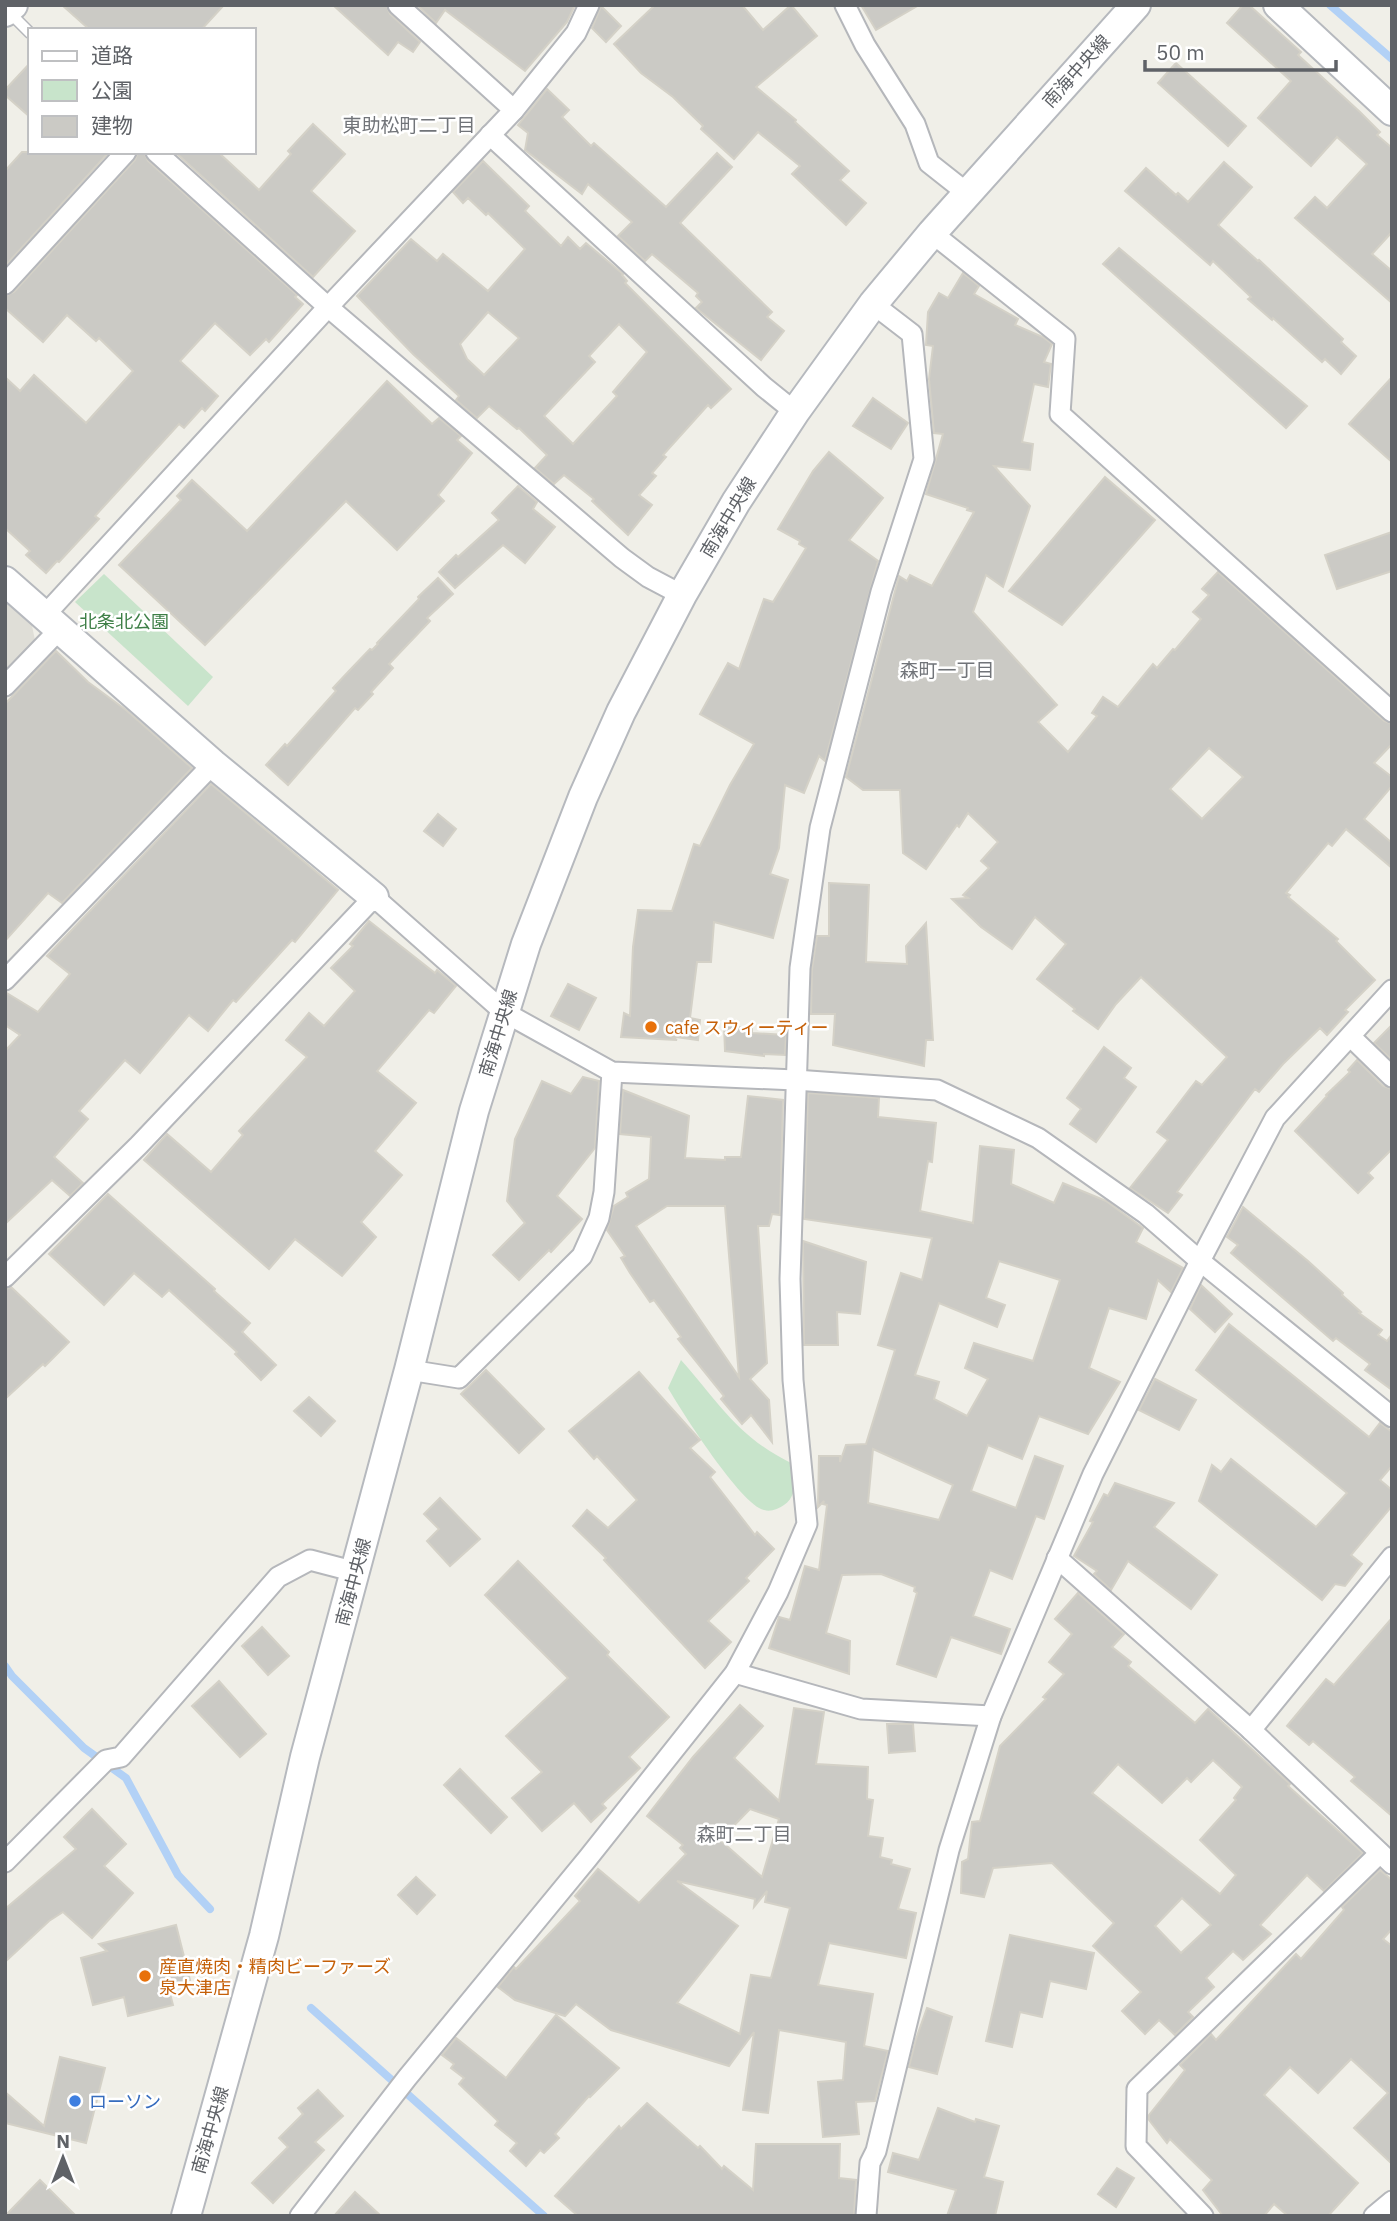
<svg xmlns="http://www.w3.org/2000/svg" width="1397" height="2221" font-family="'IBM Plex Sans','Noto Sans JP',sans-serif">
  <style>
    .education { fill: #dfded7 }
    .green { fill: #c8e4cb }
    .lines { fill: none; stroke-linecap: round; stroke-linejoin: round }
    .stream { stroke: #b2d1f6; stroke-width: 8 }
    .building { fill: #cbcac5; stroke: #d4d1c7; stroke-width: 2; fill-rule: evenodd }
    .lane-casing { stroke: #b5b7bb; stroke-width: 13 }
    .street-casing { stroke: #b5b7bb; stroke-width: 23 }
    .secondary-casing { stroke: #b6b9be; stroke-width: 32 }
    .lane { stroke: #fff; stroke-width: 10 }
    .street { stroke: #fff; stroke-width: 19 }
    .secondary { stroke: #fff; stroke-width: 28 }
    .food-dot { fill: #e8710a; stroke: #fff; stroke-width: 2.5 }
    .shop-dot { fill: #3f7fe0; stroke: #fff; stroke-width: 2.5 }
    .labels { text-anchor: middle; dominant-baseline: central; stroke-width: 5; stroke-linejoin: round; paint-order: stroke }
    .street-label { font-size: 18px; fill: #5f6267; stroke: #fff }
    .park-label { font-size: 18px; fill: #3e7f47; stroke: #fff }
    .food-label { font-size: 18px; fill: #c56008; stroke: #fff; text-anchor: start }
    .shop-label { font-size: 18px; fill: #366cbe; stroke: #fff; text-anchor: start }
    .neighbourhood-label { font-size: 19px; fill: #717479; stroke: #fff }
  </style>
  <rect width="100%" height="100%" fill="#f0efe8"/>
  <path class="education" d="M5 599 31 621 36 645 5 675Z"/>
  <g class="green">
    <path d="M104 574 213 677 188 706 75 602Z"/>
    <path d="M681 1360C721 1405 737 1437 795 1465 796 1479 797 1496 784 1505 778 1509 771 1512 764 1510 741 1505 682 1412 668 1388Z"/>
  </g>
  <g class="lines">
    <g class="stream">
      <path d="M1330 5 1392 59"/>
      <path d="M5 1666 12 1676 84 1748 126 1778 178 1875 210 1909"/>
      <path d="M311 2008 544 2216"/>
    </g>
  </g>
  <g class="building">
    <path d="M62 5H224L201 30H90Z"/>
    <path d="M333 5H386L390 14 420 42 413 52 398 42 388 55Z"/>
    <path d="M417 5H575L567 22 525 71 445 10 436 23Z"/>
    <path d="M655 5H742L763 30 791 5 817 36 756 87 796 120 795 122 849 171 840 180 866 203 846 225 792 174 800 166 758 132 734 159 701 129 703 126 673 97 641 73 614 44Z"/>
    <path d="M861 5H919L876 30Z"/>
    <path d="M1243 5H1249L1301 52 1298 55 1360 112 1380 132 1377 135 1392 148V232L1372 254 1392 271V303L1295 218 1315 197 1327 208 1367 164 1337 137 1311 166 1258 118 1291 81 1227 23Z"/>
    <path d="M601 6 621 26 606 42 592 28Z"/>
    <path d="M30 63V117L5 95V90Z"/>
    <path d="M1176 63 1246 126 1228 146 1158 83Z"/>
    <path d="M547 89 569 110 562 117 591 146 594 143 666 207 717 153 732 167 680 223 772 312 767 317 784 331 761 360 696 308 702 302 696 296 698 293 652 254 645 261 618 236 632 222 588 184 582 194 525 150 528 133 518 125Z"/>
    <path d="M313 124 345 154 311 191 355 231 313 277 175 152H218L259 190 291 154 288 151Z"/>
    <path d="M22 152H109L5 266V171Z"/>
    <path d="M138 152H144L148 161 297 295 295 297 303 304 269 342 266 339 250 355 215 323 180 361 218 396 205 411 202 408 184 428 179 424 95 516 99 519 59 562 57 561 46 573 26 555 30 551 5 528V377L20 391 34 375 86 423 133 371 99 338 96 341 67 315 43 342 5 308V296L14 292 135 160Z"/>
    <path d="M483 161 529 206 525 211 561 246 568 237 580 249 586 243 623 274 622 275 627 281 625 283 731 389 711 408 708 405 663 455 666 457 652 473 656 476 639 495 652 505 628 535 592 501 594 499 564 475 554 484 535 468 547 455 519 428 517 429 489 406 477 418 456 400 459 396 413 354 357 296 411 239 437 261 443 254 488 291 525 249 488 213 486 215 468 198 463 203 453 192ZM488 312 519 338 484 375 467 359 460 344ZM619 324 647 352 613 392 617 396 573 444 544 416 595 362 589 356Z"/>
    <path d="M1224 162 1252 187 1218 225 1258 261 1259 260 1343 339 1341 342 1356 356 1341 374 1325 359 1322 362 1273 318 1272 320 1248 299 1251 297 1213 261 1210 265 1125 191 1146 168 1176 195 1178 193 1188 202Z"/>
    <path d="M1119 248 1307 406 1286 428 1103 264Z"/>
    <path d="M963 273 979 286 974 294 1018 319 1015 325 1043 337 1052 344 1044 362 1051 364 1048 387 1034 384 1022 442 1033 444 1030 470 994 466 1030 506 1003 587 986 575 973 612 1057 705 1038 722 1068 752 1097 716 1092 713 1103 697 1118 707 1153 664 1157 668 1173 649 1175 650 1201 619 1193 612 1209 595 1202 589 1218 572 1384 721 1392 724V744L1374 763 1392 777V786L1364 819 1392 843V868L1346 829 1332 846 1328 843 1286 893 1290 895 1288 897 1338 939 1336 941 1375 980 1345 1010 1348 1012 1327 1035 1320 1028 1283 1064 1259 1092 1255 1089 1177 1192 1182 1195 1168 1213 1130 1188 1168 1140 1157 1132 1196 1081 1202 1085 1227 1057 1141 977 1116 1004 1098 1029 1073 1011 1075 1009 1037 979 1066 944 1035 917 1012 949 981 927 952 899 968 898 963 895 989 868 981 861 998 842 968 813 959 827 957 825 926 869 903 853 900 790H863L846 777 899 576 907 581 910 575 932 586 974 512 967 510 968 508 926 494 943 434 934 433 929 379 933 346 926 345 928 312 939 293 948 298ZM1209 748 1243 777 1202 819 1170 789Z"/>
    <path d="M1392 377V462L1349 424Z"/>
    <path d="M387 381 432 424 439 418 461 436 457 440 472 453 438 495 444 501 397 550 346 501 205 645 119 565 181 500 177 496 192 480 247 531Z"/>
    <path d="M873 398 908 423 891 449 853 426Z"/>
    <path d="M829 452 883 498 849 540 878 561 825 761 819 756 804 793 785 785 779 848 770 874 788 880 773 938 714 922 711 962H697L690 1018 700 1020 698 1040 669 1036 677 1040 621 1037 624 1013 630 1016 633 947 638 910 672 911 694 844 700 846 730 785 754 744 700 714 728 663 739 669 764 599 773 602 806 548 799 544 800 541 778 529 813 471Z"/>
    <path d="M1105 477 1155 520 1062 625 1009 591Z"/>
    <path d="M518 486 537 502 533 509 555 527 525 563 503 545 455 588 439 572 456 555 458 557 499 520 492 513Z"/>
    <path d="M1392 532V571L1337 589 1325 555Z"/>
    <path d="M438 578 453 594 427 618 430 621 389 664 393 668 371 692 373 694 358 710 355 708 288 785 266 765 285 744 287 746 336 691 333 688 348 672 370 649 372 650 378 644 377 643 419 599 418 597Z"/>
    <path d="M56 651 88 682 126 710 192 768 62 903 48 893 5 941V704Z"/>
    <path d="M211 784 338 890 295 942 292 940 236 1002 233 1000 208 1031 189 1015 140 1073 125 1060 79 1111 88 1119 54 1157 83 1183 70 1196 52 1180 5 1224V1051L20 1035 5 1025V992L38 1012 70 974 47 956Z"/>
    <path d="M438 814 456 829 443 846 424 831Z"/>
    <path d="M829 883 869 885 866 962 907 964 906 946 926 923 933 1040H926L924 1066 833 1045 835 1014H811L812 969 817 936H829Z"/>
    <path d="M369 921 435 973 437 970 456 986 434 1013 429 1010 377 1071 416 1103 375 1151 402 1175 361 1222 376 1237 342 1276 295 1239 269 1269 144 1160 167 1134 211 1172 243 1135 239 1131 307 1057 286 1040 309 1013 324 1026 355 991 331 968 353 946 350 944Z"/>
    <path d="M568 984 596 998 579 1030 551 1016Z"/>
    <path d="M724 1025 752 1029V1033L786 1035 785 1055 764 1054V1056L725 1051Z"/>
    <path d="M1392 1025V1060L1374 1043Z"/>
    <path d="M1104 1047 1131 1068 1124 1078 1136 1087 1096 1142 1070 1124 1081 1109 1067 1098Z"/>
    <path d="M1357 1060 1383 1086 1392 1089V1149L1368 1173 1373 1178 1358 1193 1295 1131 1327 1096 1326 1095 1350 1072 1348 1070Z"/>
    <path d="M583 1077 599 1081 595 1148 557 1196 582 1219 551 1252 549 1250 519 1280 493 1255 525 1223 507 1201 515 1139 542 1081 571 1094Z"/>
    <path d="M623 1090 689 1116 685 1158 725 1160V1157H741L748 1096 783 1100 780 1215 772 1214 769 1226H758L767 1363 750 1379 769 1400 772 1442 751 1415 742 1424 721 1399 724 1396 678 1339 681 1337 654 1300 650 1302 630 1273 621 1258 625 1256 607 1230 614 1206 628 1197 626 1193 649 1179 651 1137 620 1134ZM667 1206H725L739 1377 636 1226Z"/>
    <path d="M808 1093 879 1098 878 1117 936 1123 932 1162 928 1161 920 1211 973 1223 980 1146 1014 1150 1011 1184 1054 1203 1063 1183 1106 1201 1143 1228 1136 1242 1183 1268 1171 1292 1158 1280 1146 1319 1109 1308 1089 1368 1120 1382 1088 1434 1039 1416 1022 1459 988 1445 971 1491 1016 1508 1035 1456 1063 1466 1044 1519 1036 1516 1012 1579 990 1570 973 1616 1010 1629 1001 1654 951 1637 936 1677 897 1664 917 1593 914 1591 915 1587 881 1574 842 1575 826 1633 850 1641 849 1674 769 1648 779 1617 790 1620 805 1566 819 1570 827 1505 823 1504 824 1501 818 1507 819 1456H840V1462L846 1445 866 1444 895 1350 878 1345 901 1273 922 1280 932 1238 804 1219ZM999 1261 1060 1280 1033 1361 974 1343 965 1368 988 1379 967 1416 934 1399 939 1382 915 1375 939 1303 997 1327 1005 1305 986 1298ZM873 1449 953 1485 939 1520 868 1503Z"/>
    <path d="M108 1194 215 1289 214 1291 250 1323 242 1332 276 1365 261 1380 235 1354 237 1352 169 1290 162 1297 134 1273 104 1305 49 1254Z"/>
    <path d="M1243 1207 1308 1261 1343 1293 1342 1295 1361 1312 1359 1313 1382 1330 1378 1335 1387 1341 1392 1334V1390L1365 1370 1370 1364 1336 1338 1333 1341 1231 1253 1238 1245 1227 1237Z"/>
    <path d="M803 1241 866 1262 860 1314 837 1312 838 1345H804Z"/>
    <path d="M1201 1285 1232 1314 1215 1332 1190 1309Z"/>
    <path d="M11 1287 69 1342 45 1366 43 1364 5 1399V1289Z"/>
    <path d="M1229 1324 1369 1437 1380 1423 1392 1432V1466L1380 1480 1392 1490V1506L1351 1555 1362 1564 1345 1586 1335 1584 1322 1600 1199 1501 1212 1465 1221 1472 1231 1459 1316 1527 1347 1493 1196 1370Z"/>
    <path d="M486 1370 544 1429 519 1453 461 1394Z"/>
    <path d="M639 1372 700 1440 690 1448 715 1472 710 1477 755 1535 757 1532 774 1549 746 1578 749 1581 708 1621 731 1642 705 1668 604 1560 606 1558 573 1526 587 1510 608 1528 637 1500 597 1456 594 1459 569 1431Z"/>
    <path d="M1155 1379 1196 1400 1179 1430 1139 1410Z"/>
    <path d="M309 1397 335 1421 321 1436 294 1411Z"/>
    <path d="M1115 1483 1174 1503 1154 1527 1217 1575 1191 1609 1128 1561 1111 1590 1094 1574 1097 1571 1074 1556 1093 1522 1090 1521 1104 1494 1108 1496Z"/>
    <path d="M440 1498 480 1539 450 1566 427 1541 439 1529 424 1514Z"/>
    <path d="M518 1561 609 1652 607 1655 669 1717 629 1757 640 1768 602 1804 606 1808 591 1822 574 1803 542 1831 512 1798 542 1772 506 1736 568 1678 485 1595Z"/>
    <path d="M1078 1593 1124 1634 1112 1647 1131 1662 1128 1666 1195 1723 1208 1709 1290 1784 1288 1786 1363 1853 1324 1891 1307 1875 1260 1925 1271 1934 1243 1960 1233 1951 1206 1978 1214 1987 1188 2012 1193 2017 1175 2035 1159 2020 1145 2034 1122 2011 1141 1992 1093 1946 1114 1923 1052 1863 993 1868 984 1897 961 1893 962 1862 968 1859 972 1822 980 1821 1000 1746 1046 1699 1043 1697 1064 1674 1049 1662 1072 1634 1055 1619ZM1213 1760 1242 1787 1234 1798 1236 1800 1200 1840 1236 1875 1220 1894 1092 1793 1118 1764 1162 1803 1187 1778 1191 1782ZM1182 1898 1211 1925 1181 1953 1155 1926Z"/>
    <path d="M1392 1618V1816L1351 1781 1355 1777 1313 1741 1309 1745 1287 1726 1326 1679 1334 1685Z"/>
    <path d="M262 1627 289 1656 268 1675 242 1646Z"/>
    <path d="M219 1681 266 1734 240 1757 192 1706Z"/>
    <path d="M740 1705 763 1726 734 1758 779 1801 794 1708 824 1712 816 1764 868 1767 867 1799 873 1800 868 1836 883 1838 880 1857 892 1860 891 1864 910 1869 898 1909 916 1913 906 1958 829 1943 818 1985 873 1994 864 2046 888 2051 875 2101 856 2102 859 2134 823 2137 818 2082 843 2080 846 2042 779 2030 768 2113 743 2110 754 2032 729 2066 611 2030 576 2004 565 2016 515 2000 498 1987 514 1967 516 1969 580 1901 575 1896 598 1869 639 1903 686 1854 680 1848 683 1845 647 1816 693 1757ZM750 1809 779 1819 762 1877 720 1840ZM677 1881 755 1899 754 1907 767 1891 765 1902 790 1908 771 1978 751 1975 740 2034 677 2003 738 1926Z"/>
    <path d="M887 1724H913L915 1751 889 1753Z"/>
    <path d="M460 1769 507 1817 491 1833 444 1785Z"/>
    <path d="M92 1809 126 1844 104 1866 133 1893 92 1938 63 1912 49 1921 5 1962V1909L76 1849 64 1837Z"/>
    <path d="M1380 1870 1392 1880V1929L1383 1939 1392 1946V2164L1354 2128 1388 2093 1351 2059 1318 2093 1290 2067 1264 2095 1358 2183 1328 2216H1288L1274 2204 1264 2216H1223L1203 2190 1212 2180 1170 2139 1167 2143 1149 2120V2115L1185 2070 1180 2065 1211 2034 1216 2040 1296 1954 1301 1959 1344 1910 1342 1907Z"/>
    <path d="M416 1877 435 1895 417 1914 398 1895Z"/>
    <path d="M176 1925 190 1980 168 1986 173 2005 128 2016 124 1997 93 2005 81 1958 107 1951 99 1944Z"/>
    <path d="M1010 1935 1094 1953 1086 1989 1050 1981 1042 2017 1020 2012 1012 2047 986 2041Z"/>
    <path d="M927 2008 952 2017 937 2074 909 2067 916 2039Z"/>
    <path d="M556 2015 619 2068 590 2097 589 2096 555 2134 559 2138 544 2153 540 2150 526 2166 510 2151 517 2143 495 2125 498 2121 459 2084 464 2078 451 2068 454 2064 442 2055 456 2038 506 2078Z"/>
    <path d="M60 2057 105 2068 86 2143 5 2123V2092L44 2126Z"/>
    <path d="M318 2090 343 2116 315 2142 324 2150 273 2203 252 2183 288 2147 279 2138 303 2114 298 2108Z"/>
    <path d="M647 2103 698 2148 700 2146 722 2169 724 2166 753 2190 756 2144H840L839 2178 856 2180 854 2216H578L555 2196 619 2126 621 2129Z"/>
    <path d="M938 2108 975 2122 976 2119 999 2126 984 2177 1003 2182 995 2216H947L956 2190 888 2172 893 2153 919 2160Z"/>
    <path d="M1117 2168 1134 2178 1116 2207 1098 2194Z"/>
    <path d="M40 2180 76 2216H5Z"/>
    <path d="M355 2192 381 2216H334Z"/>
  </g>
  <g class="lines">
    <defs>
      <path id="lane" d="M8 11 30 33"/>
      <g id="street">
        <path d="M845 5 865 45 915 124 929 163 967 193"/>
        <path d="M514 110 576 33 589 5"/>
        <path d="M490 135 764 387 795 412"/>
        <path d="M156 152 328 307 622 558 648 577 682 595"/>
        <path d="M932 233 1065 339 1060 414 1392 712"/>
        <path d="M5 284 126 152"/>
        <path d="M44 616 328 307 514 110 398 5"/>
        <path d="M5 686 59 630"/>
        <path d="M5 980 213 764"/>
        <path d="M1351 1037 1392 1077"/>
        <path d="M5 1277 139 1145 374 897 504 1012 612 1072 795 1080 937 1090 1038 1138 1146 1214 1200 1261 1392 1417"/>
        <path d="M409 1370 459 1378 582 1256 599 1218 604 1192 612 1072"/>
        <path d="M1057 1558 1251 1730 1392 1864"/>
        <path d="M735 1673 861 1709 991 1716"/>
        <path d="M1251 1730 1392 1557"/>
        <path d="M5 1862 106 1760 121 1757 278 1577 310 1560 356 1572"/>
        <path d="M300 2216 407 2078 588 1858 735 1673 778 1592 807 1524 793 1380 790 1279 800 968 820 828 881 592 924 459 912 334 873 304"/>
        <path d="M866 2216 870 2163 876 2151 949 1850 991 1716 1093 1474 1200 1261 1275 1118 1392 990"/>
        <path d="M1203 2216 1136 2146 1137 2089 1380 1853"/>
        <path d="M1374 2216 1392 2201"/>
      </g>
      <g id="secondary">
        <path d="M1278 5 1392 111"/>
        <path d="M5 12 13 5"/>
        <path d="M5 581 213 764 374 897"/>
        <path d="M186 2216 264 1936 305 1757 409 1370 474 1111 526 944 583 797 621 712 682 595 736 502 795 412 873 304 932 233 1136 5"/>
      </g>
    </defs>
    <use href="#lane" class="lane-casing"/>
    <use href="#street" class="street-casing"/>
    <use href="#secondary" class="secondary-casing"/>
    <use href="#lane" class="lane"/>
    <use href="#street" class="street"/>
    <use href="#secondary" class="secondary"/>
  </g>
  <g class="food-dot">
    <circle cx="651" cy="1027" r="7"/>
    <circle cx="145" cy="1976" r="7"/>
  </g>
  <circle class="shop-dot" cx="75" cy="2101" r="7"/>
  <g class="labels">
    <g class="street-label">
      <text transform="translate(1076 71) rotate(-48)">南海中央線</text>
      <text transform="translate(728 517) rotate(-59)">南海中央線</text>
      <text transform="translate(498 1033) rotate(-73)">南海中央線</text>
      <text transform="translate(353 1582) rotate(-75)">南海中央線</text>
      <text transform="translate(210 2130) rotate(-74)">南海中央線</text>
    </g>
    <g class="park-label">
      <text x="124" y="621">北条北公園</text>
    </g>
    <g class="food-label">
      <text x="665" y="1027">cafe スウィーティー</text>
      <text x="159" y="1966">産直焼肉・精肉ビーファーズ<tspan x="159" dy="21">泉大津店</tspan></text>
    </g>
    <g class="shop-label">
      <text x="89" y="2101">ローソン</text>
    </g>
    <g class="neighbourhood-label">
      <text x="409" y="125">東助松町二丁目</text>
      <text x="947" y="670">森町一丁目</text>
      <text x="744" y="1834">森町二丁目</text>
    </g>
  </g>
  <rect width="1397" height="2221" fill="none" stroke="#5f6267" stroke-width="14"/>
  <rect x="28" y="28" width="228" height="126" fill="#ffffff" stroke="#bfc0c2" stroke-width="2"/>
  <rect x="42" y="51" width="35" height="10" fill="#ffffff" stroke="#bfc0c2" stroke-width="2"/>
  <text x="91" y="63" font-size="21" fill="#5f6267">道路</text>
  <rect x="42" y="80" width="35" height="21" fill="#c8e4cb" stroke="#bfc0c2" stroke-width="2"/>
  <text x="91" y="98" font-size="21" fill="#5f6267">公園</text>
  <rect x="42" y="116" width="35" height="21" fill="#cbcac5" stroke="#bfc0c2" stroke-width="2"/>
  <text x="91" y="133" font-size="21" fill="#5f6267">建物</text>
  <g transform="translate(63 2158)" stroke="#ffffff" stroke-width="5" paint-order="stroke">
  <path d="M0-5L12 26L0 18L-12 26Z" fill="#5f6267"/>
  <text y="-10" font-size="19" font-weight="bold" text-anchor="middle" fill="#5f6267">N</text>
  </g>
  <path d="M1145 60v10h191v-10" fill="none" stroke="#5f6267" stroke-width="3.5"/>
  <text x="1156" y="60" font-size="21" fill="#5f6267" stroke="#ffffff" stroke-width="5" paint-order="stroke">50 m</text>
</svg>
